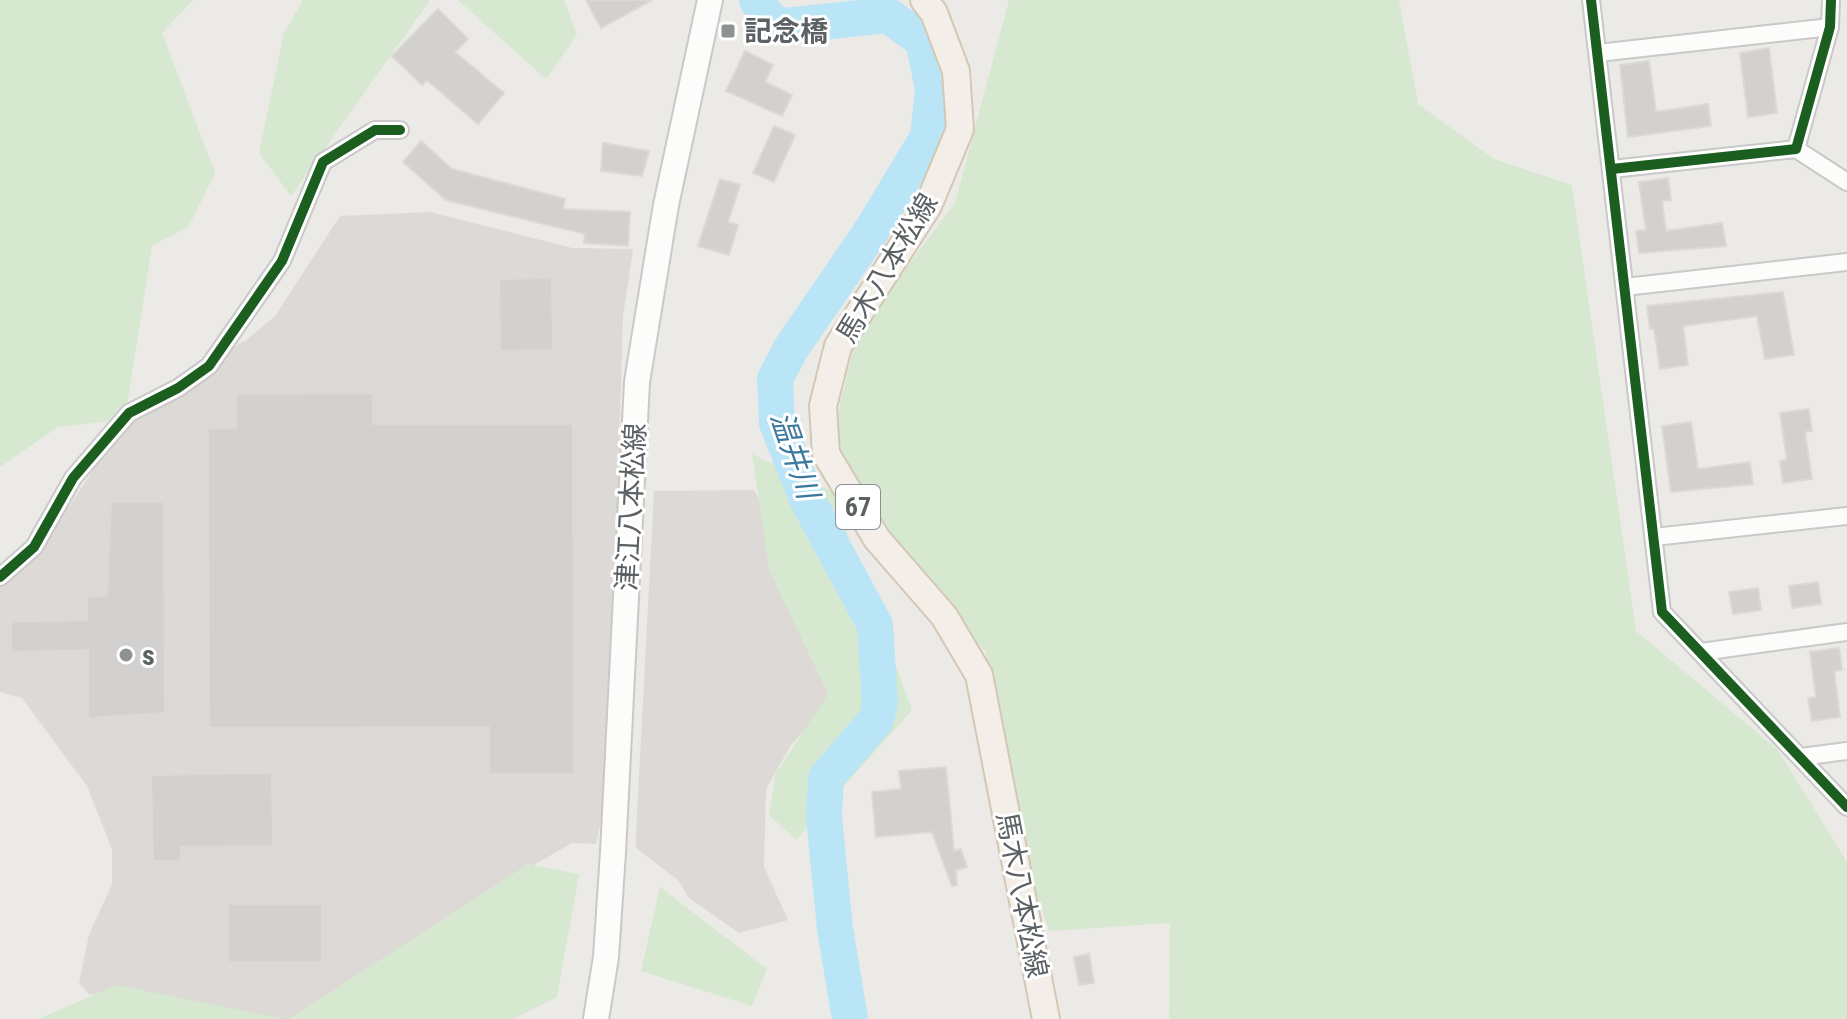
<svg xmlns="http://www.w3.org/2000/svg" width="1847" height="1019" font-family="'Roboto Condensed','Noto Sans JP',sans-serif">
  <style>
    .industrial { fill: #dcd9d6 }
    .green { fill: #d7e8d1 }
    .lines { fill: none; stroke-linecap: round; stroke-linejoin: round }
    .river { stroke: #bae5f7; stroke-width: 36 }
    .building { fill: #d3d1cf; stroke: #dbd9d6; stroke-width: 2 }
    .street-casing { stroke: #c8c9c8; stroke-width: 20 }
    .secondary-casing { stroke: #c8c9c8; stroke-width: 28 }
    .primary-casing { stroke: #d4c7b4; stroke-width: 30 }
    .street { stroke: #fcfcfb; stroke-width: 16 }
    .secondary { stroke: #fcfcfb; stroke-width: 24 }
    .primary { stroke: #f3efe8; stroke-width: 26 }
    .cycleway-casing { stroke: #fff; stroke-width: 15 }
    .cycleway { stroke: #1b5e20; stroke-width: 10 }
    .poi-dot { fill: #8e9192; stroke: #fff; stroke-width: 3 }
    .labels { text-anchor: middle; dominant-baseline: central; stroke-width: 6; stroke-linejoin: round; paint-order: stroke }
    .shield { fill: #fff; stroke: #8d9092; stroke-width: 2 }
    .shield-label { font-size: 26px; font-weight: bold; fill: #5c6164 }
    .poi-label { font-size: 28px; font-weight: bold; fill: #5c6164; stroke: #fff; text-anchor: start }
    .street-label { font-size: 28px; fill: #5c6164; stroke: #fff }
    .water-label { font-size: 30px; font-style: italic; fill: #3b799f; stroke: #fff }
  </style>
  <rect width="100%" height="100%" fill="#eceae6"/>
  <g class="industrial">
    <path d="M431 212 572 248 633 249 623 316 609 783 596 844 572 843 480 896 358 1019H197L145 1002 89 994 79 983 89 935 112 884V849L87 786 22 698 0 692V577L39 551 102 457 111 430 159 389 246 340 275 316 340 216Z"/>
    <path d="M754 490 797 568 843 689 791 745 766 789 764 867 788 920 739 933 688 897 679 881 636 848V834L654 491Z"/>
  </g>
  <g class="green">
    <path d="M0 0H193L162 33 215 173 189 226 152 246 125 419 58 427 0 467Z"/>
    <path d="M303 0H430L291 196 259 153 284 33Z"/>
    <path d="M458 0H564L577 35 546 79Z"/>
    <path d="M1009 0H1399L1418 104 1494 159 1572 185 1636 631 1778 750 1847 862V1019H1169L1170 923 1049 931 1000 783 986 652 877 539 832 438 857 333 955 203Z"/>
    <path d="M752 454 832 491 912 710 796 840 769 815 776 773 828 694 769 570Z"/>
    <path d="M528 864 579 874 557 997 513 1019H289Z"/>
    <path d="M660 887 767 969 752 1006 641 971Z"/>
    <path d="M117 985 285 1019H38Z"/>
  </g>
  <g class="lines">
    <path class="river" d="M757 0 770 21 785 26 887 15 923 40 933 89 928 137 872 230 790 350 775 379 777 423 808 501 875 625 880 703 876 720 826 778 824 817 835 929 850 1019"/>
  </g>
  <g class="building">
    <path d="M586 0H652L601 28Z"/>
    <path d="M438 9 468 39 455 52 504 93 478 124 427 80 422 85 392 56Z"/>
    <path d="M1769 48 1777 113 1748 117 1740 53Z"/>
    <path d="M745 51 773 65 765 82 792 95 782 116 726 91Z"/>
    <path d="M1649 61 1656 112 1708 104 1711 126 1628 137 1620 65Z"/>
    <path d="M774 126 795 135 774 182 753 173Z"/>
    <path d="M421 141 452 169 565 199 563 209 630 212 628 246 584 243 585 234 446 200 403 162Z"/>
    <path d="M603 143 649 151 642 176 601 171Z"/>
    <path d="M1668 178 1671 200 1662 201 1666 231 1722 223 1726 246 1639 253 1636 231 1646 230 1639 182Z"/>
    <path d="M720 179 740 185 728 222 738 225 729 255 698 246Z"/>
    <path d="M552 278 553 350 500 351 499 279Z"/>
    <path d="M1783 292 1794 355 1765 359 1757 316 1683 326 1688 365 1660 369 1654 328 1650 329 1647 306Z"/>
    <path d="M373 393V424H573L574 774H489V727L209 728 208 428H236V394Z"/>
    <path d="M1809 409 1812 431 1805 432 1812 479 1783 483 1780 461 1787 460 1780 413Z"/>
    <path d="M1691 422 1698 469 1750 462 1753 484 1671 492 1662 426Z"/>
    <path d="M111 502H164L165 713 88 718V650L11 652V622L87 620V597L107 595Z"/>
    <path d="M1818 582 1821 604 1792 608 1789 586Z"/>
    <path d="M1758 588 1761 610 1733 614 1729 592Z"/>
    <path d="M1839 648 1842 670 1834 671 1840 717 1812 721 1808 698 1816 697 1810 652Z"/>
    <path d="M946 767 954 851 961 849 967 867 956 870 957 885 952 886 932 832 876 837 872 792 901 789 899 771Z"/>
    <path d="M272 773 273 846 181 847V861H153L151 775Z"/>
    <rect x="228" y="904" width="94" height="58"/>
    <path d="M1089 954 1094 983 1079 985 1074 957Z"/>
  </g>
  <g class="lines">
    <defs>
      <g id="street">
        <path d="M1591 0 1662 612 1847 807"/>
        <path d="M1598 53 1830 27"/>
        <path d="M1796 149 1847 182"/>
        <path d="M1612 169 1796 149 1830 27 1831 0"/>
        <path d="M1625 287 1847 262"/>
        <path d="M1654 537 1847 516"/>
        <path d="M0 577 34 547 73 478 129 413 178 388 209 366 282 261 323 162 375 130H400"/>
        <path d="M1701 652 1847 632"/>
        <path d="M1801 757 1847 751"/>
      </g>
      <path id="secondary" d="M596 1019 606 957 613 852 637 382 666 205 710 0"/>
      <path id="primary" d="M924 0 934 13 956 71 960 129 928 206 838 346 823 406 826 454 877 539 944 616 979 675 1046 1019"/>
    </defs>
    <use href="#street" class="street-casing"/>
    <use href="#secondary" class="secondary-casing"/>
    <use href="#primary" class="primary-casing"/>
    <use href="#street" class="street"/>
    <use href="#secondary" class="secondary"/>
    <use href="#primary" class="primary"/>
    <defs>
      <g id="cycleway">
        <path d="M1591 0 1662 612 1847 807"/>
        <path d="M1612 169 1796 149 1830 27 1831 0"/>
        <path d="M0 577 34 547 73 478 129 413 178 388 209 366 282 261 323 162 375 130H400"/>
      </g>
    </defs>
    <use href="#cycleway" class="cycleway-casing"/>
    <use href="#cycleway" class="cycleway"/>
  </g>
  <g class="poi-dot">
    <rect x="720" y="23" width="16" height="16" rx="4"/>
    <circle cx="126" cy="655" r="8"/>
  </g>
  <g class="labels">
    <rect class="shield" x="836" y="485" width="44" height="44" rx="6"/>
    <g class="shield-label">
      <text x="858" y="507">67</text>
    </g>
    <g class="poi-label">
      <text x="744" y="31">記念橋</text>
      <text x="142" y="655">s</text>
    </g>
    <g class="street-label">
      <text transform="translate(887 268) rotate(-59)">馬木八本松線</text>
      <text transform="translate(631 507) rotate(-87)">津江八本松線</text>
      <text transform="translate(1022 895) rotate(79)">馬木八本松線</text>
    </g>
    <g class="water-label">
      <text transform="translate(795 455) rotate(71)">温井川</text>
    </g>
  </g>
</svg>
